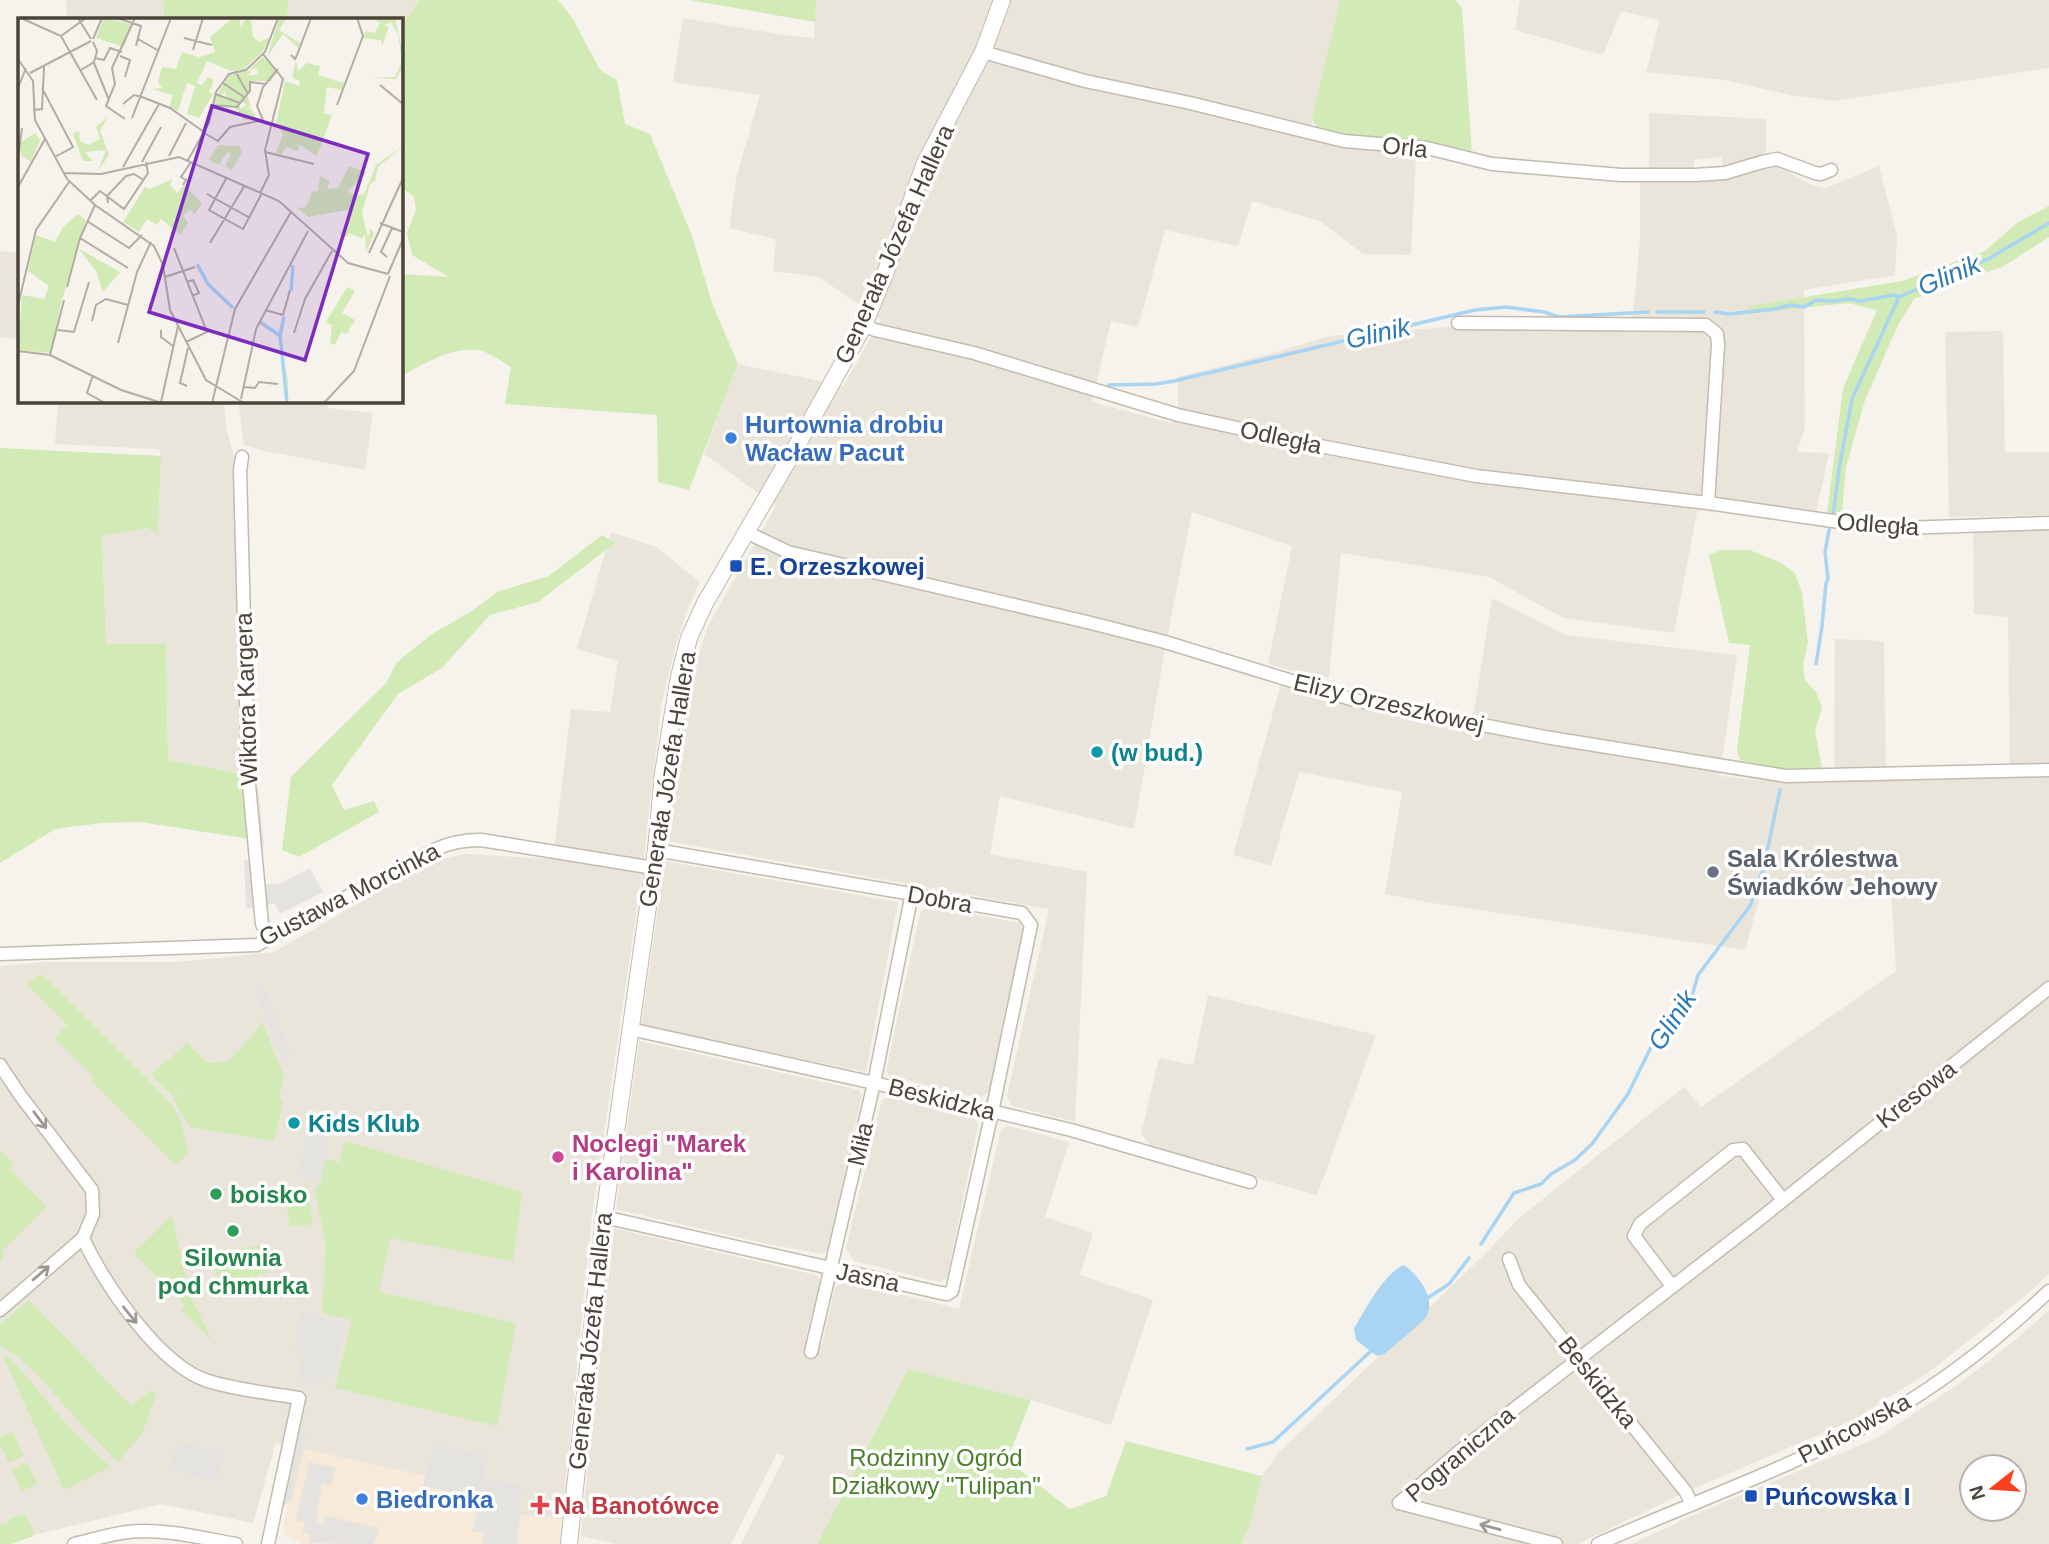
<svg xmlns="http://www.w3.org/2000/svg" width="2049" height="1544" font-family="Helvetica,sans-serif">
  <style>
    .residential { fill: #eae5da; fill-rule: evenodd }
    .commercial { fill: #f7ead8 }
    .green { fill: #d2eab5 }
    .parking { fill: #e5e3e0 }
    .water { fill: #a9d4f2 }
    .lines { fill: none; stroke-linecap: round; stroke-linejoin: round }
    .stream { stroke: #a9d4f2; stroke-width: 3.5 }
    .minor-casing { stroke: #c2bbae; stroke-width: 15 }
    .tertiary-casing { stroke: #c2bbae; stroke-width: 18 }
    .minor { stroke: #fff; stroke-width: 12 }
    .tertiary { stroke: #fff; stroke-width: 16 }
    .oneway { stroke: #9c9892 }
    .shop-dot { fill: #3f7fe0; stroke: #fff; stroke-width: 2.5 }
    .transit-dot { fill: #1a4fb4; stroke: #fff; stroke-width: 2.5 }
    .culture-dot { fill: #0f9aa8; stroke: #fff; stroke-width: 2.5 }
    .worship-dot { fill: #6b7280; stroke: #fff; stroke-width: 2.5 }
    .hotel-dot { fill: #d1479c; stroke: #fff; stroke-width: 2.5 }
    .leisure-dot { fill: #2e9e5b; stroke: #fff; stroke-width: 2.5 }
    .health-dot { fill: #e0444e; stroke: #fff; stroke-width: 2.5 }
    .labels { text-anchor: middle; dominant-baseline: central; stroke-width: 7; stroke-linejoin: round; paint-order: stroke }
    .street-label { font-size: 24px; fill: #4b4439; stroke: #fff }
    .shop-label { font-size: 24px; font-weight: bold; fill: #366cbe; stroke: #fff; text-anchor: start }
    .transit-label { font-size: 24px; font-weight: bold; fill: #164399; stroke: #fff; text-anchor: start }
    .culture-label { font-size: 24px; font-weight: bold; fill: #0d838f; stroke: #fff; text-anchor: start }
    .worship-label { font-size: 24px; font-weight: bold; fill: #5b616d; stroke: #fff; text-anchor: start }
    .hotel-label { font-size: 24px; font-weight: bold; fill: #b23c85; stroke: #fff; text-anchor: start }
    .leisure-label { font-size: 24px; font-weight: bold; fill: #27864d; stroke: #fff; text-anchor: start }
    .park-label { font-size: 24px; fill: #4a7f2a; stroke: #fff }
    .health-label { font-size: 24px; font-weight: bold; fill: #be3a42; stroke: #fff; text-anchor: start }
    .water-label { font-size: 26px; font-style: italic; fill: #2e7ab2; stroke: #fff }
    .inset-river { fill: none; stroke: #a9d4f2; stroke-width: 3.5 }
    .inset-road { fill: none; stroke: #b2ada4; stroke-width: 2 }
    .view { fill: #7b2cbf; fill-opacity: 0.15; stroke: #7b2cbf; stroke-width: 3.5 }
    .inset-edge { fill: none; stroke: #4b4439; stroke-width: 3.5 }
  </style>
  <rect width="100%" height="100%" fill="#f6f3ec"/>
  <g class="residential">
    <path d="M66 0H163L164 19H67Z"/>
    <path d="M288 0H419L401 27V19H287Z"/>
    <path d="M816 0H1340L1308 139 1352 148 1416 154 1411 255 1363 254 1320 221 1252 201 1238 246 1165 230 1138 327 1111 321 1092 402 1171 423 1178 415V377L1270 354 1330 336 1449 327 1632 328 1640 239V180L1779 166 1809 184 1826 188 1879 166 1897 236 1895 275 1804 290 1805 428 1797 452 1829 453 1816 512 1763 506 1717 499 1697 512 1674 633 1564 618 1489 577 1341 553 1329 678 1286 669 1268 664 1292 546 1192 512 1165 649 1134 829 1000 796 990 854 1087 872 1075 1122 1012 1106 1007 1096 1049 909 667 841 689 683 708 626 776 506 704 454 738 364 843 386 881 320 819 277 773 271 776 239 729 228 737 175 760 95 673 82 683 18 785 35 814 38Z"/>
    <path d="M1520 0H2049V68L1834 101 1790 95 1726 80 1646 72 1660 20 1621 11 1603 55 1515 30Z"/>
    <path d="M1649 113 1766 119V156L1723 167 1721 157 1694 160V169L1649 168Z"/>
    <path d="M0 251 19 253V339L0 337Z"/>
    <path d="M2003 331 2005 452H2049V515L1949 517 1945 332Z"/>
    <path d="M58 401H224L226 427 237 469 242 774 168 760 166 644H106L102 535 147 528 158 532 161 456 159 449 55 444Z"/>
    <path d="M238 401H328V408L373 413 365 470 265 451 244 445Z"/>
    <path d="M1973 530H2049V1274L2020 1300 1929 1372 1853 1420 1686 1492 1578 1544H1241L1249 1527 1262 1476 1278 1453 1485 1254 1521 1216 1684 1087 1701 1107 1896 971 1891 887 1760 896 1745 950 1432 903 1385 894 1402 792 1299 772 1271 866 1233 855 1281 684 1354 706 1471 730 1492 598 1566 635 1737 655 1720 776 1790 783H1834L1835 639 1884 641 1886 781 2010 778 2008 617 1974 614Z"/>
    <path d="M611 532 656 547 700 582 686 613 675 648 661 706 643 866 592 1216 562 1519 520 1515 485 1481 488 1456 425 1476 276 1443 253 1523 161 1504 30 1536 0 1539V966L44 962H179L274 952 430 862 465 854 553 859 571 709 610 712 618 661 577 649Z"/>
    <path d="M665 861 898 902 866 1072 641 1026Z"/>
    <path d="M928 906 1019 923 1025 932 989 1092 979 1098 889 1076 886 1071 920 913Z"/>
    <path d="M1208 995 1376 1035 1317 1195 1155 1150 1141 1134 1159 1058 1193 1065Z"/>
    <path d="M639 1041 859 1090 862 1095 828 1248 823 1254 762 1243 616 1209Z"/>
    <path d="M888 1097 975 1117 978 1125 947 1278 940 1282 854 1261 846 1248 882 1100Z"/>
    <path d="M1009 1126 1069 1142 1045 1217 1093 1233 1080 1275 1153 1300 1111 1425 1031 1400 908 1369 817 1544H741L785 1456 777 1453 731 1544H617L581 1536 600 1337 613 1228 816 1275 820 1278V1283L805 1341 822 1345 835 1287 846 1281 959 1309 1001 1129Z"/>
    <path d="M2049 1310V1544H1631L1705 1510 1877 1438 1960 1383 2015 1340ZM1972 1467H2014V1509H1972Z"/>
  </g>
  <path class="commercial" d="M432 1444 488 1455 485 1481 523 1484 520 1515 562 1519 560 1544H303L286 1536 283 1528 299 1448 425 1476Z"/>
  <g class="green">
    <path d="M163 0H288L287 19H164Z"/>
    <path d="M419 0H558L573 19 600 70 617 80 625 124 650 134 692 236 712 303 738 364 689 490 658 482 657 415 505 404 511 367C502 362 492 354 482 351 458 344 424 363 404 375H401V274L449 277 412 255 407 233 416 210 414 197 405 190 401 182V27Z"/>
    <path d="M690 0H816L815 22Z"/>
    <path d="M1340 0H1455L1462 8 1472 155 1320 132 1312 119Z"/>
    <path d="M2049 206V237L2004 266 1914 299 1898 325 1865 400 1846 467 1842 512 1827 513 1843 388 1877 310 1848 303 1747 314 1750 306 1902 281 1985 251 2018 222Z"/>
    <path d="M0 448 161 456 158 533 147 528 102 536 106 644H166L168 760 242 774 250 839 140 822 102 823 55 829 0 863Z"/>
    <path d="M602 535 615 543 538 602 490 615 442 668 398 694 332 785 344 810 374 801 379 812 299 857 282 850 291 777 386 683 397 662 432 634 472 611 497 592 549 576Z"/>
    <path d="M1721 550H1750L1781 563 1795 573 1802 593 1808 642 1803 665 1805 680 1816 692 1822 707 1815 731 1822 768H1775L1740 760 1737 750 1750 645 1729 643 1709 555Z"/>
    <path d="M42 974 170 1102 181 1121 188 1154 175 1165 91 1080 94 1077 55 1038 67 1025 27 984Z"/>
    <path d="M262 1022 284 1076 279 1097 283 1103 274 1141 190 1127 173 1099 189 1082 173 1097 151 1075 165 1060 167 1061 187 1043 208 1063 227 1061 241 1049Z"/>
    <path d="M344 1141 522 1192 513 1261 390 1238 379 1292 516 1323 497 1426 335 1388 352 1320 322 1313 326 1245 315 1191 321 1181 325 1159 340 1162Z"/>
    <path d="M0 1150 13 1163 9 1168 47 1207 1 1252 4 1257 0 1262Z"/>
    <path d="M307 1186 313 1224 290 1227 284 1190Z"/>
    <path d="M172 1215 188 1290 212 1341 181 1310 185 1305 134 1253Z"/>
    <path d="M263 1245 268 1273 218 1283 213 1254Z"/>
    <path d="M29 1300 132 1407 150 1390 156 1394 143 1432 118 1462C103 1446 87 1431 72 1414 50 1389 29 1361 0 1345V1324Z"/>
    <path d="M2 1354 12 1360 69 1427 110 1467 64 1490Z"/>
    <path d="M908 1369 1031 1400 1007 1460 1070 1509 1106 1496 1126 1441 1262 1476 1249 1527 1241 1544H817Z"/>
    <path d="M13 1432 24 1456 9 1463 0 1445V1437Z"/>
    <path d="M27 1462 37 1484 22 1491 11 1469Z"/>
    <path d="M25 1514 34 1532 33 1536 11 1544H0V1525L9 1522V1519Z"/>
  </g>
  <g class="parking">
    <path d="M248 649 253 655 257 777 254 784 258 789 264 844 260 851 251 760Z"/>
    <path d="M244 860H252L255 909 246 908Z"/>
    <path d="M310 868 323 892 280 914 274 903 264 907 262 885 279 884Z"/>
    <path d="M263 984 291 1056 283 1059 254 988Z"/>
    <path d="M309 1124 317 1126 329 1140 321 1181 298 1176Z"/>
    <path d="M302 1311 346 1323 335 1374 308 1384 298 1378 302 1359 294 1347Z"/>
    <path d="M299 1423 306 1436 292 1499 281 1508Z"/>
    <path d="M177 1442 223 1452 217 1481 170 1470Z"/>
    <path d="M432 1444 488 1455 485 1481 523 1484 517 1544H483L484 1533 472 1531 480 1499 423 1486Z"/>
    <path d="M309 1462 336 1468 331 1486 322 1484 318 1505 317 1523 324 1525 325 1516 379 1528 374 1544 309 1543 310 1534 302 1532 305 1522 296 1520Z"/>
  </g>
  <path class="water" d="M1404 1265C1418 1275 1437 1298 1426 1317 1421 1324 1393 1346 1385 1354L1377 1356 1356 1340 1354 1329C1364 1311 1385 1272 1404 1265Z"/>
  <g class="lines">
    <g class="stream">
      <path d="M1657 312H1704"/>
      <path d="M1715 312 1729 314 1775 309 1791 305 1804 307 1816 300 1834 301 1849 299 1861 301 1893 295 1899 297 1988 259 2049 223"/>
      <path d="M1109 385 1156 384 1174 381 1475 310 1506 307 1544 312 1559 317 1648 312"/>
      <path d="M1833 516 1839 469 1852 399 1899 297"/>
      <path d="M1816 664 1822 626 1826 583 1828 579 1825 552 1830 525"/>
      <path d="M1481 1244 1514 1193 1541 1184 1551 1174 1575 1160 1592 1144 1628 1094 1655 1039 1672 1013 1692 996 1698 975 1750 906 1764 866 1780 790"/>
      <path d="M1426 1299 1449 1284 1469 1258"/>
      <path d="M1247 1449 1273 1442 1372 1350"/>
    </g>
    <defs>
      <g id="minor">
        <path d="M983 52 1085 81 1190 103 1344 141 1427 148 1492 164 1621 175H1695L1725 173 1762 162 1777 159 1815 173 1821 174 1831 170"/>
        <path d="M1458 323 1706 325 1717 334 1718 345 1708 503"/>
        <path d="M864 325 875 330 974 353 1178 415 1315 445 1476 476 1708 503 1854 524 1904 528 2049 523"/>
        <path d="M242 457 240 470 248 774 262 924 269 938"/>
        <path d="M746 532 788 552 1091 623 1165 642 1354 700 1545 737 1786 776 2049 770"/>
        <path d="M0 954 257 945 436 849C451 842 465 840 481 840L654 868"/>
        <path d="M630 1029 874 1083 1071 1130 1250 1182"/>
        <path d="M0 1065 20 1095 92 1190 93 1214 83 1238C103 1283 160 1366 208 1381 237 1390 269 1393 299 1398L268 1544"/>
        <path d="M604 1217 941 1293 947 1294 952 1291 992 1112 1031 925 1022 913 656 850"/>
        <path d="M1509 1259 1519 1285 1686 1492 1691 1503"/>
        <path d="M1672 1286 1634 1236 1640 1224 1733 1150 1743 1149 1783 1200"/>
        <path d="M0 1310 83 1238"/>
        <path d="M811 1352 874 1083 912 893"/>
        <path d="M1399 1503 1461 1450 1756 1222 2049 988"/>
        <path d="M1399 1503 1556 1544"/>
        <path d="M74 1544C92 1540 110 1534 128 1532 163 1528 201 1538 236 1544"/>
        <path d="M1598 1544C1695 1501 1797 1466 1889 1413 1947 1380 2000 1337 2049 1291"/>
      </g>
      <path id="tertiary" d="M569 1544 604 1217 656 850 663 773 679 677 689 638 705 603 800 440 864 325 886 271 925 163 983 52 1002 0"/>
    </defs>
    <use href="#minor" class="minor-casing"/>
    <use href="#tertiary" class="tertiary-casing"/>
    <use href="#minor" class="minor"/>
    <use href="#tertiary" class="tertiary"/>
  </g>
  <defs><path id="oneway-shaft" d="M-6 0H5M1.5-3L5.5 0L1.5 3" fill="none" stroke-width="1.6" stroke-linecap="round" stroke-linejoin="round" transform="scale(1.75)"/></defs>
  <g class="oneway">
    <use href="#oneway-shaft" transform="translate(40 1120) rotate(53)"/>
    <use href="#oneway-shaft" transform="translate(41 1273) rotate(-41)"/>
    <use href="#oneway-shaft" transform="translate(130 1315) rotate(51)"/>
    <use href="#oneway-shaft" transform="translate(1490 1527) rotate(-165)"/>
  </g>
  <g class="shop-dot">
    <circle cx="731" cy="438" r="7"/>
    <circle cx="362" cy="1499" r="7"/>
  </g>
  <g class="transit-dot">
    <rect x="729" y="559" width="14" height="14" rx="3.5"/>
    <rect x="1744" y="1489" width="14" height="14" rx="3.5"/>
  </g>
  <g class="culture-dot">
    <circle cx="1097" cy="752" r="7"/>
    <circle cx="294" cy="1123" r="7"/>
  </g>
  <circle class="worship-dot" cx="1713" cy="872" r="7"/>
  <circle class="hotel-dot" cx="558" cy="1157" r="7"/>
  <g class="leisure-dot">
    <circle cx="216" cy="1194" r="7"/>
    <circle cx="233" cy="1231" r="7"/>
  </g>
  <path class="health-dot" d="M536.5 1494.5h7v7h7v7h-7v7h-7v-7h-7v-7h7z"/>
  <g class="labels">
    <g class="street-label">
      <text transform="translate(1405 147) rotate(6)">Orla</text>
      <text transform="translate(894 244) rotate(-66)">Generała Józefa Hallera</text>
      <text transform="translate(1281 437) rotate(12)">Odległa</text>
      <text transform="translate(1878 524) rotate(4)">Odległa</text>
      <text transform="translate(246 699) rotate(-92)">Wiktora Kargera</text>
      <text transform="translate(1389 703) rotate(13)">Elizy Orzeszkowej</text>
      <text transform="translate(667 779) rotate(-81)">Generała Józefa Hallera</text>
      <text transform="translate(349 894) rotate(-27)">Gustawa Morcinka</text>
      <text transform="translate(940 899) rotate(10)">Dobra</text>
      <text transform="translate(1916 1094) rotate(-38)">Kresowa</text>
      <text transform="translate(942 1099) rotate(14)">Beskidzka</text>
      <text transform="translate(860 1144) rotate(-77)">Miła</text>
      <text transform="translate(868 1277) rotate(12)">Jasna</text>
      <text transform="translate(590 1341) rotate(-84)">Generała Józefa Hallera</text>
      <text transform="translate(1598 1382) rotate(51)">Beskidzka</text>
      <text transform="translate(1854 1428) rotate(-28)">Puńcowska</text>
      <text transform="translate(1460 1454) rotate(-40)">Pograniczna</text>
    </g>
    <g class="shop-label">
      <text x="745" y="424">Hurtownia drobiu<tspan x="745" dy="28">Wacław Pacut</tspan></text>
      <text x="376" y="1499">Biedronka</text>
    </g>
    <g class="transit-label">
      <text x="750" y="566">E. Orzeszkowej</text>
      <text x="1765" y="1496">Puńcowska I</text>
    </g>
    <g class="culture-label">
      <text x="1111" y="752">(w bud.)</text>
      <text x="308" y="1123">Kids Klub</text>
    </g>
    <g class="worship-label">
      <text x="1727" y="858">Sala Królestwa<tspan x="1727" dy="28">Świadków Jehowy</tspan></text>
    </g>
    <g class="hotel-label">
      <text x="572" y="1143">Noclegi "Marek<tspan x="572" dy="28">i Karolina"</tspan></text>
    </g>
    <g class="leisure-label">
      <text x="230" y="1194">boisko</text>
      <text x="233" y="1257" text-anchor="middle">Silownia<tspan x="233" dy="28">pod chmurka</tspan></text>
    </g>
    <g class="park-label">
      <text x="936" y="1457">Rodzinny Ogród<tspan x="936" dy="28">Działkowy "Tulipan"</tspan></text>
    </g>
    <g class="health-label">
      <text x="554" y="1505">Na Banotówce</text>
    </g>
    <g class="water-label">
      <text transform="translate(1949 275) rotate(-23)">Glinik</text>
      <text transform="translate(1378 333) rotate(-13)">Glinik</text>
      <text transform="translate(1672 1020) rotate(-57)">Glinik</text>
    </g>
  </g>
  <g transform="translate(18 18)">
    <rect width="385" height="385" fill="#f6f3ec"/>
    <path d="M86 0 113 6 106 29 78 20ZM228 0 233 3 235 19 241 24 252 19 246 32 225 52 213 53 189 43 179 65 184 67 190 59 196 62 191 74 195 76 181 100 169 96 177 68 169 65 160 93 152 89 154 77 134 71 144 70 140 64 143 53 145 49 158 51 164 34 181 39 197 34 192 19 214 1H221L223 9ZM261 0H269L261 12 282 25 280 30 265 16 249 39ZM356 0H377L385 36V49L378 61 351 60 377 59 384 44 380 16 373 4 366 7 371 9 364 28 363 22 345 20 348 13 357 15 362 5ZM245 39 259 51 253 63H231V74L226 71 229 76 222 84 209 80 207 74 200 79 221 85 222 91 229 87 224 84 229 78 233 88 225 91 232 90 238 98 227 103 216 89 194 86 211 57 235 52 229 58 240 56 238 50 232 51ZM278 43 280 53 289 45 302 48 300 57 326 65 324 72 309 69 306 95 314 97 299 138 282 127 280 133 268 129 264 136 258 135 265 116 258 106 267 63 281 68 282 64 274 59ZM90 99 82 113 91 137 80 153 88 132 67 134 75 143H65L55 116 61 113 62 123 70 127 82 121 78 109ZM17 115 22 122 13 144 3 138 2 125ZM200 127 221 128 224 135 214 152 207 148 213 137 209 134 201 147 191 142ZM385 128 360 149 357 163 352 166 344 195 350 219 353 210 356 216 348 234 347 216 344 221 331 215 328 219 322 217 335 191 290 199 279 190 288 189 294 174 300 173 302 158 312 163 309 171 320 170 331 148 349 154 330 173 337 178 346 176 358 147ZM155 161 152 167 159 175 166 167 184 185 177 196 172 192 165 197 170 205 162 217 143 201 139 207 129 201 121 214 105 204 127 169 131 171ZM60 196 68 202 43 285 33 335 0 332 4 277 26 281 31 268 10 253 18 217 37 224 45 209ZM60 230 102 254 85 274 78 253ZM329 269 337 273 324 295 337 302 329 316 323 314 317 327 312 325 314 307 308 304ZM265 302 263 327 270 363V385L261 319 242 305 261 315Z" fill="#d2eab5"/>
    <path class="inset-river" d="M179 246 190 266 215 290M273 273 275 247M266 299 262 317 269 385M242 304 261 317"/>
    <path class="inset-road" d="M3 0 43 18 79 82M60 0 73 21M99 0 123 8 118 28M43 18 68 0M166 20 194 27M75 21 84 0M120 21 141 33M175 32 185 0M273 37 277 41 279 37 293 0M102 38 112 42 107 59M77 40 86 42 92 30 104 34M0 41 15 63 17 102 49 161 77 187 136 228 145 247 152 292 188 362 226 385M76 45 91 82M63 52 76 44 79 33 75 24M217 53 230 76M12 55 73 23M205 65 226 79M362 67 385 86M0 70 8 50M24 70 55 129 37 139M197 76 222 85M105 86 116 77 124 79 152 90 186 114M193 87 219 89 232 73V64L247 66M319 87 345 18 339 0M15 92 24 91 26 49M114 100 153 0M107 101 88 88 97 66 94 50 117 0M245 102 239 88 245 69 260 51M186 115 200 123 212 109 245 102M247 134 296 146M151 138 168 105M0 142 4 110M170 142 191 105 198 74 211 56 228 52 247 34 260 0M124 144 143 109M105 149 141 86M46 155 83 156 161 139 261 183 330 245 370 256M209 159 191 192 225 211 244 175M165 167 168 162 163 159 173 144M0 169 27 121M242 175 251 157 247 132 265 61 245 36M189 176 232 200M72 183 82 173 106 191 130 155 128 144M90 185 89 178 108 158 116 156 126 162M69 203 111 230 124 217M362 205 385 214M62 220 110 250M192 225 227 167M156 230 189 314 168 324M351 235 385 160M369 239 363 234 374 210M370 256 385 221M147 259 177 249M169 264 175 262 181 275 174 278M49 269 62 220 77 187M0 287 18 212 51 164M247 292 265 297 272 272M74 303 78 287 88 281 110 287M40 312 56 314 71 264M143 312V319L155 328M276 315 287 281 314 233M100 325 119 254 133 224M0 333 32 337 103 372 144 385M32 337 46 282M75 357 69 375 87 385M169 368 162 365 170 330M226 369 237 370 241 364 260 366M223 381 238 311 290 213M143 384 160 308M194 385 217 291 273 194M306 385 336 353 372 258"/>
    <path class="view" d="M194 88 350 136 287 342 131 294Z"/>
    <rect width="385" height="385" class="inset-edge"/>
  </g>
  <g transform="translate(1993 1488) rotate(253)"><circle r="33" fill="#ffffff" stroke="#b7b4b0" stroke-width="2"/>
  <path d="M0-5L12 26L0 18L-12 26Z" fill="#fc3f1d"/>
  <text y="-10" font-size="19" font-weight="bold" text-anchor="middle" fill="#4b4439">N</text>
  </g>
</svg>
